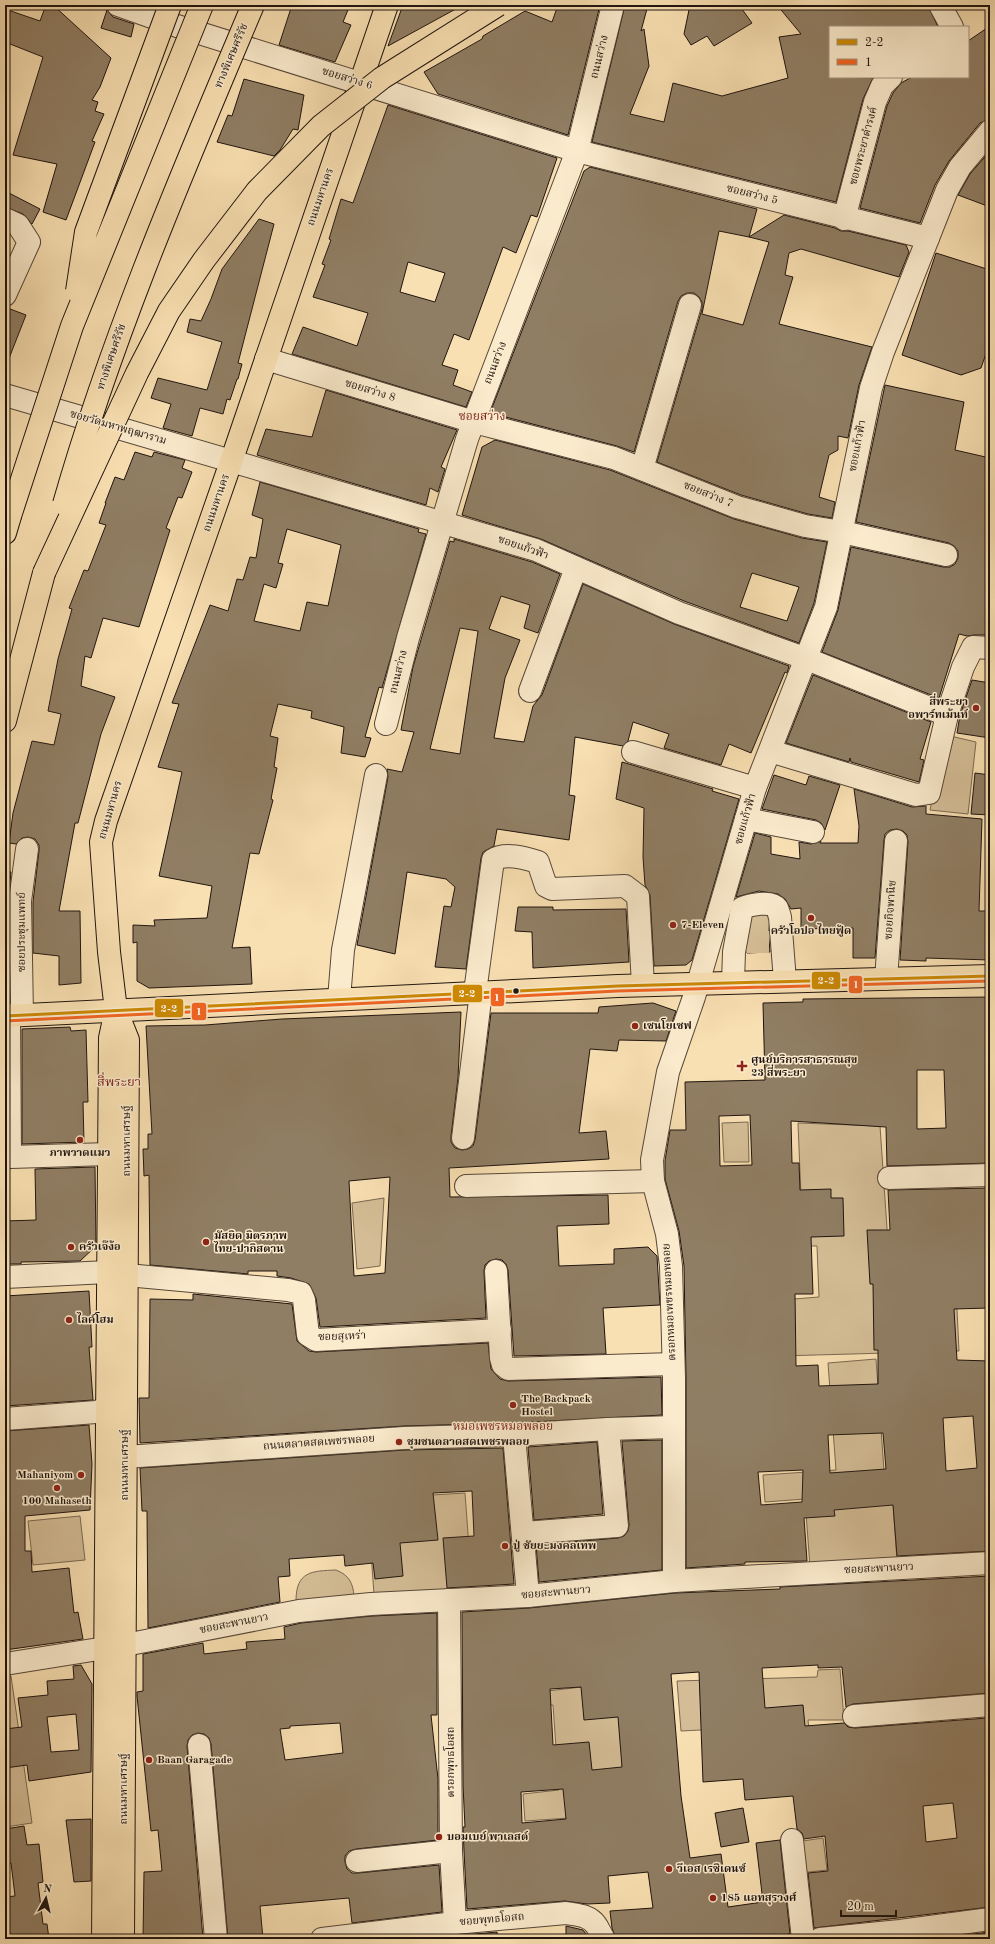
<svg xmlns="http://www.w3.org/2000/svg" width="995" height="1944" font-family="'Old Standard TT','Noto Serif Thai',serif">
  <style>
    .green { fill: #d4bd96; stroke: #7a6852 }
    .building { fill: #907e64; stroke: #1f140f; fill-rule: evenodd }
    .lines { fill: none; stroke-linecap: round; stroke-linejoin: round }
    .minor-tunnel { stroke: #d8c19a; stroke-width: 22; stroke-dasharray: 22 11; stroke-linecap: butt }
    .minor-casing { stroke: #564738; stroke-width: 24 }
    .major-casing { stroke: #1f140f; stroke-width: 24 }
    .highway-casing { stroke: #1f140f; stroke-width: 24 }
    .minor { stroke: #fbebcd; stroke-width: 22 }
    .major { stroke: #f9e0b2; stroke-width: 22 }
    .highway { stroke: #f9e0b2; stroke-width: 22 }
    .highway-bridge-casing { stroke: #1f140f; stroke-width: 24; stroke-linecap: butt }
    .highway-bridge { stroke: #f9e0b2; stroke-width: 22 }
    .bus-1-casing { stroke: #fbebcd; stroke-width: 6 }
    .bus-2-casing { stroke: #fbebcd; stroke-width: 6 }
    .bus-1 { stroke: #cc8903; stroke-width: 3 }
    .bus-2 { stroke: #f26522; stroke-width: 3 }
    .poi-dot { fill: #8f2418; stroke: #fbebcd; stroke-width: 1.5 }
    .bus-dot { fill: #1f140f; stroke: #fbebcd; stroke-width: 1.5 }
    .labels { text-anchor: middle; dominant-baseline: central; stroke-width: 3; stroke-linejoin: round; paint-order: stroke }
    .street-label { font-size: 11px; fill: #1f140f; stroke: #fbebcd }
    .poi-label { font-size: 11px; font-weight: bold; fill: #1f140f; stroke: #fbebcd; text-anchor: start }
    .neighbourhood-label { font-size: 12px; fill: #7a1f14; stroke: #fbebcd }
    .quarter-label { font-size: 13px; fill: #7a1f14; stroke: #fbebcd }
    .line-badge { stroke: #fbebcd; stroke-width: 1.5 }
    .badge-label { font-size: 11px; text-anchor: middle; font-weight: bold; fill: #fff }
  </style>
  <rect width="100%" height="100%" fill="#f9e0b2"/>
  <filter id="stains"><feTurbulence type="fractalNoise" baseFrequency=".005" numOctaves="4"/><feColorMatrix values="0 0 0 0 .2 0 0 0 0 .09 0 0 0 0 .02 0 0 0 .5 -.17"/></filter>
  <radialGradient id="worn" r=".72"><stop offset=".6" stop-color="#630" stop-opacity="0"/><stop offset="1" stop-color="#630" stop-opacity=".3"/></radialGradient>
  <g class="green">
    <path d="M946 735 976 742 968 814 930 810Z"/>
    <path d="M748 1122 749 1162H724L722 1123Z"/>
    <path d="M798 1123 880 1126 888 1243 954 1248 959 1351 708 1358 706 1306 819 1297 817 1246H803Z"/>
    <path d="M384 1198 380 1266 357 1269 352 1203Z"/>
    <path d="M876 1359 884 1471 891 1474 897 1561 810 1567 805 1499 765 1502 763 1475 836 1470 828 1363Z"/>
    <path d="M465 1493 472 1588 374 1594 367 1499Z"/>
    <path d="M80 1516 85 1560 33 1565 28 1521Z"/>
    <path d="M336 1570C349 1575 353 1583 354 1596L296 1601C296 1571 312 1571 336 1570Z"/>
    <path d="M840 1669 844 1720H808L811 1750 739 1728 681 1731 677 1681 817 1677 818 1670Z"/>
    <path d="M11 1676 32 1823 5 1827V1677Z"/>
    <path d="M616 1683 620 1718 624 1797 569 1818 525 1821 523 1794 559 1790 553 1705 532 1707 530 1693Z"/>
    <path d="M823 1838 827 1870 800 1873 796 1842Z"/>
  </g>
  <g class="building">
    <path d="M46 5H53L111 58 100 87 92 100 98 102 95 111 104 114 92 141 95 142 66 220 43 212 57 164 13 155 43 57 5 42V9L40 21Z"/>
    <path d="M292 5H350L343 22 351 25 335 62 279 45Z"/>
    <path d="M403 5H463L388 46Z"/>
    <path d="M558 5H600L568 135 438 94 424 72 482 39 483 36 525 11 552 22Z"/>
    <path d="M625 5H648L641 31 644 29 649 66 630 114 664 122 673 83 722 96 788 78 779 37 801 34 777 5H928L938 27H830V77L873 78 863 99 836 202 592 142Z"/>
    <path d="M690 5H739L752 23 714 46 707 36 691 45 684 34Z"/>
    <path d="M107 10 113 17 134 24 131 37 101 28Z"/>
    <path d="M990 26V119L980 123 949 161 935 185 920 223 860 208 887 106 893 93 901 83 912 77H968V41Z"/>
    <path d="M244 79 304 95 298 130 293 129 280 150 274 156 217 142 228 115 232 116Z"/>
    <path d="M388 105 557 158 537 217 531 215 516 253 503 247 469 340 454 334 442 365 458 370 453 385 472 392 466 407 292 354 303 327 357 346 368 313 313 297 325 265 322 264 331 240 329 239 341 199 353 203ZM408 262 445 273 435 302 400 292Z"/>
    <path d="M990 151V207L958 195 970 174Z"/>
    <path d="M590 167 757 209 749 237 719 231 702 314 743 325 769 242 749 237 784 215 835 228 841 231H848L906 245 909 252 899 277 801 249 789 253 785 275 793 277 779 324 872 347 859 385 848 438 838 436V450L829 455 819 497 835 502 832 518 808 514 741 495 657 462 702 309V302L699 297 694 293H687L681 296 678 301 634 452 617 446 490 413 584 171Z"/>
    <path d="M9 193 40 209 32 224 23 214 5 207V201Z"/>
    <path d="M259 219 274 224 238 363 242 364 238 379H237L230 400 227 399 223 414 200 408 192 436 163 428 171 404 151 398 158 378 207 390 222 342 187 332 190 319 201 321 211 299 222 269Z"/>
    <path d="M936 253 990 270V342L981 368 961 375 902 355Z"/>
    <path d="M5 307 26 315 6 366H5Z"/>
    <path d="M885 385 964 402 955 450 990 458V635H974L967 636 959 634 939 698 822 652 838 610 851 547 943 567H950L955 564 958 558V551L954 546 949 543 856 522Z"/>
    <path d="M326 390 457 430 441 467 445 469 438 492 430 488 426 505 257 455 266 429 312 437Z"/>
    <path d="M495 440 610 470 734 519 802 538 827 542 814 603 799 643 684 601 541 539 462 515 482 447ZM752 573 799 587 787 621 740 607Z"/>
    <path d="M135 452 152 457 154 452 185 460 182 468 192 472 182 498 178 497 166 528 170 530 139 627 103 618 91 658 85 656 81 686 115 697 101 734 78 823H75L59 911H80L81 983 59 985V956L33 953V902L39 851V845L35 839 28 837 22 838 16 844 9 843 13 813 32 741 54 745 61 714 48 711 58 659 72 609 69 608 84 570 88 571 106 525 99 523 106 503H105L115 477 124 480Z"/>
    <path d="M260 482 419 529 418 532 426 534 382 688 379 687 365 737 371 738 365 757 341 753 344 727 311 718 312 711 278 704 270 736 278 738 274 767 277 768 271 799 273 800 259 854 250 853 232 948 250 947 252 984 149 988 137 981V942L133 943V925L155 926 154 920 207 918 212 886 159 876 182 772 158 767 179 704 172 703 210 605 228 611 237 579 243 580 250 557 256 558 263 519 252 515ZM287 529 341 545 328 606 307 602 300 631 254 621 264 584 276 588 283 564 278 563Z"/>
    <path d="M454 539 532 562 560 574 538 633 524 628 530 605 501 596 489 629 520 640 505 678 494 738 524 742 533 706 542 695 583 584 674 624 789 666 787 673 785 672 751 753 729 744 721 765 664 748 669 734 633 722 628 741 623 746 575 737 569 795 575 796 569 840 497 829 494 846 483 852 481 858 466 969 435 967 444 906 451 907 455 887 446 879 407 872 395 954 357 945 388 777 387 769 402 772 414 732 401 730 413 667 450 541 454 542ZM460 628 478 631 460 754 430 749Z"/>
    <path d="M813 675 931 722 920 759 924 760 919 782 851 762 850 758 849 762 786 743Z"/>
    <path d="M972 680 990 683V738L957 733 960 715Z"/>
    <path d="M622 762 713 789 712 791 739 799 692 960 686 965 654 966 650 895 645 885 643 857 644 808 616 799Z"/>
    <path d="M975 773 990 775V815L971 814Z"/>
    <path d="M774 775 806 785 809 776 840 785 825 830 821 823 816 820 762 809Z"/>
    <path d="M854 789 912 807 926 806V814L982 819 979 911H990V960L926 958V961L900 960 908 842 907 835 903 831 897 829 890 830 885 834 884 840 875 958H853V928L801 929V908L791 909 785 899 778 894 759 891 736 897 755 833 771 837V854L800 859 799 842 811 844 821 841 820 843H858L859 826Z"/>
    <path d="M5 870 11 872 8 901V950H5Z"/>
    <path d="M518 907H553V910L626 909 629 962 533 968 532 932 515 931Z"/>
    <path d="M767 916 770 952 747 953 753 918Z"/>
    <path d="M990 997V1163L887 1166 886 1127 791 1121 792 1163H799L800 1190 831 1189V1198H843L844 1236 811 1237 813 1294H795L796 1366 818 1365 819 1386 878 1384V1350H874L873 1284H870L867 1230H890L888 1190 990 1188 989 1308 954 1309 957 1360 990 1361V1551L897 1556 893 1505 834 1510 835 1516 804 1518 807 1561 745 1562V1564L686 1568V1378L684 1266 679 1231 665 1179V1161L670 1130H686L685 1082 765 1080 763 1003 803 1002V999ZM917 1070H944L946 1128 917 1129ZM750 1115 752 1165 720 1166 719 1116ZM973 1416 977 1468 946 1471 943 1418ZM883 1433 886 1469 830 1473 828 1435ZM803 1470 802 1502 761 1505 758 1472Z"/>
    <path d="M653 1003 676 1011 666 1041 619 1040 617 1051 590 1049 579 1133 606 1131 609 1159 449 1168 450 1197 608 1195 609 1224 557 1226 559 1266 614 1264V1249L648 1247 657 1256 660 1305 603 1308 606 1354 514 1356 508 1270 506 1264 502 1260 496 1259 489 1261 485 1265 484 1271 486 1318 320 1327 316 1298 309 1284 291 1278 277 1276V1271H248V1274L150 1265 149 1175 144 1176 143 1149H148V1134H152L146 1026 205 1025 282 1019 461 1012 458 1078 451 1136V1142L455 1148 462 1150 468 1149 473 1146 475 1140 491 1013H598L599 1007ZM390 1177 385 1273 354 1276 349 1181Z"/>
    <path d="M70 1027 71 1031 86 1030 88 1102H83L84 1142 22 1144V1029Z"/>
    <path d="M95 1167 96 1246 80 1261 21 1262V1264H5V1221L36 1220 35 1169Z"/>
    <path d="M89 1291 92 1347H89L93 1400 5 1406V1296Z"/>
    <path d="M193 1294 292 1304 297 1341 309 1351 316 1352 488 1343 491 1369 500 1379 508 1381 661 1377 662 1415 513 1423 404 1426 140 1443 139 1398H149L150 1299 193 1300Z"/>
    <path d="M89 1425 92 1464 90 1510 25 1516V1551H31L32 1572 69 1568 74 1613 78 1612 83 1639 5 1650V1431Z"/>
    <path d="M662 1440V1570L539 1582 536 1545 618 1538 624 1536 628 1531 629 1525 622 1441Z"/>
    <path d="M597 1442 603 1514 534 1520 528 1447Z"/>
    <path d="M503 1448 514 1584 447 1588 443 1538 474 1536 472 1491 433 1493 438 1540 400 1543 403 1576 375 1579 373 1563 345 1566 344 1555 289 1559 290 1576 278 1577 280 1602 148 1628 147 1511H142L140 1468 405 1450Z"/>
    <path d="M990 1576V1693L853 1704 846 1707 842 1667 818 1668V1665L762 1668 765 1708 803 1705 805 1726 844 1723 848 1727 855 1728 987 1718 990 1751V1907L814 1928 808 1873 828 1871 825 1836 804 1839 802 1833 797 1829 793 1796 745 1800 743 1779 703 1782 699 1672 671 1674 681 1796 690 1858 721 1854 728 1907 763 1902 756 1843 780 1840 790 1934 748 1939H616L612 1928 610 1911 653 1908 648 1872 608 1876 610 1903 587 1904 565 1901 467 1909 464 1851 463 1827H465L463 1785 462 1612 529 1608 675 1593 780 1589V1587ZM581 1687 584 1720 618 1717 622 1767 592 1770 589 1742 553 1745 550 1689ZM563 1789 566 1819 522 1823 521 1792ZM953 1803 957 1838 926 1842 923 1806Z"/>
    <path d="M437 1613V1715H431L438 1779V1840L356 1849 349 1851 345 1856V1862L347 1869 352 1873H358L439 1865 442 1912 352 1923 349 1898 260 1906 263 1939H228L211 1744 209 1738 204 1734 198 1733 192 1735 188 1740 187 1746 203 1939H143L144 1872 162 1871 158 1830 151 1831 137 1696V1692L143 1691V1654L203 1643 204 1654 247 1649 246 1642 285 1639 284 1627 301 1623 372 1616ZM340 1723 343 1753 285 1760 280 1729 290 1728V1726Z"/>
    <path d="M81 1665 92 1684 91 1772 29 1781 27 1765 5 1768V1729L22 1727 18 1698 48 1695 47 1681 74 1679 73 1666ZM76 1714 79 1750 51 1752 47 1717Z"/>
    <path d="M743 1808 749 1842 721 1847 715 1813Z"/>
    <path d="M91 1819V1881L74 1882 66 1820Z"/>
    <path d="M24 1826 27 1845 39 1844 43 1882 38 1883 43 1924H47L49 1939H5V1897L15 1896 11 1863 5 1864V1829Z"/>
    <path d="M566 1926 583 1930 590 1939H566Z"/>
    <path d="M497 1932 498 1939H465V1935Z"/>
    <path d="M989 1932 990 1939H935Z"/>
  </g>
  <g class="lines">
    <g class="minor-tunnel">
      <path d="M746 922 769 921"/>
      <path d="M747 942H770"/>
    </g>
    <defs>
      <g id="minor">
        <path d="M118 5 177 26 577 151 928 238"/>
        <path d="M940 5 952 27"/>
        <path d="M5 219 18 225 29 242 5 295"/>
        <path d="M844 219 875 102 882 86 891 77"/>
        <path d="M266 359 474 422 614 458 737 507 805 526 842 532 946 555"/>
        <path d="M5 395 536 550 679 613 807 659 947 715"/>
        <path d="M642 469 690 305"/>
        <path d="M530 691 576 568"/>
        <path d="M386 724 408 638 467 439 577 151 613 5"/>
        <path d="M770 751 916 795 929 793 947 715 963 667 973 647 990 648"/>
        <path d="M633 752 755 788"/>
        <path d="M746 819 813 832"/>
        <path d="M886 979 896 841"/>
        <path d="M733 982 734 952 742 908C749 905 771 900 777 908 778 910 779 914 780 917L785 981"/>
        <path d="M475 992 493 860C505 852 525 858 538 862L546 886 552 889 625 886 638 896 643 985"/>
        <path d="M339 999 343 950 376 775"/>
        <path d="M9 1015 10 1157 109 1154"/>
        <path d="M22 1015 20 901 27 849"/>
        <path d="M463 1138 481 992"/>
        <path d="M889 1178 990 1175"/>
        <path d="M466 1186 653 1181"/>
        <path d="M496 1271 501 1358 503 1365 508 1369 673 1364"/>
        <path d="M127 1275 288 1290 301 1293 304 1300 308 1335 316 1340 500 1330"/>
        <path d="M5 1277 108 1272"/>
        <path d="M5 1419 96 1412 107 1408"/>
        <path d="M514 1435 528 1596"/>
        <path d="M125 1457 404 1438 514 1435 608 1429 674 1427"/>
        <path d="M523 1533 617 1526 608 1429"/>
        <path d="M674 1581V1378L671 1266 667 1234 653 1181 652 1160 668 1072 694 997 755 788 826 607 871 388 883 352 947 190 960 167 990 131"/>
        <path d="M449 1600 451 1851 455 1923"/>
        <path d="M125 1645 299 1611 371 1604 528 1596 674 1581 990 1563"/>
        <path d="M5 1664 105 1648"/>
        <path d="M854 1716 990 1705"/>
        <path d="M199 1745 216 1939"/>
        <path d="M792 1840 803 1939"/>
        <path d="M357 1861 451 1851"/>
        <path d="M322 1939 455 1923 566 1913C577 1915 589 1915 596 1925 599 1929 601 1935 604 1939"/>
        <path d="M820 1939 900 1931 990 1919"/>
      </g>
      <g id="major">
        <path d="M5 1016 618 986 990 976"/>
        <path d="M103 1939 110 1038 116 1010"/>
        <path d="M123 1939 128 1040 116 1010 109 952 101 842 106 821 231 462 387 5"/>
      </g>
      <g id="highway">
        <path d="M5 533 10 516"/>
        <path d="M5 721 44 573"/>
      </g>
    </defs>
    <use href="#minor" class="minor-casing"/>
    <use href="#major" class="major-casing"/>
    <use href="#highway" class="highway-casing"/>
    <use href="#minor" class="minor"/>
    <use href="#major" class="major"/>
    <use href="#highway" class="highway"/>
    <defs>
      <g id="highway-bridge">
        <path d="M77 291 86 232 170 5"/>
        <path d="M64 504C113 333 184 169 253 5"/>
        <path d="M10 516 72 326 202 5"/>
        <path d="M44 573 137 373 169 311 204 260 257 191 321 126 382 78 498 5"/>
      </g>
    </defs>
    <use href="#highway-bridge" class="highway-bridge-casing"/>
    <use href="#highway-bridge" class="highway-bridge"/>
    <defs>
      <path id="bus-1" d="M5 1016 618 986 990 976"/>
      <path id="bus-2" d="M5 1021 618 991 990 981"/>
    </defs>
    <use href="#bus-1" class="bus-1-casing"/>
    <use href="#bus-2" class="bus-2-casing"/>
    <use href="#bus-1" class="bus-1"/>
    <use href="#bus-2" class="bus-2"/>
  </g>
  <g class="poi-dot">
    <circle cx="976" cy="708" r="4"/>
    <circle cx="811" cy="918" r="4"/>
    <circle cx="673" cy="925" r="4"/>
    <circle cx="635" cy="1026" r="4"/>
    <path d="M740 1060h4v4h4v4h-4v4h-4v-4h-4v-4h4z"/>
    <circle cx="80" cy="1140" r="4"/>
    <circle cx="206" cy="1242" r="4"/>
    <circle cx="71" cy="1247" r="4"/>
    <circle cx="69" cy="1320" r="4"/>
    <circle cx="513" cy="1405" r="4"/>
    <circle cx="399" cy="1442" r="4"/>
    <circle cx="81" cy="1475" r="4"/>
    <circle cx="57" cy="1488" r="4"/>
    <circle cx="505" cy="1546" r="4"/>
    <circle cx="149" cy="1760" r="4"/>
    <circle cx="439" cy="1837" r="4"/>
    <circle cx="669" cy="1869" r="4"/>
    <circle cx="713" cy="1898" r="4"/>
  </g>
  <circle class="bus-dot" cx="516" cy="991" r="3.5"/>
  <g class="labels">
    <g class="street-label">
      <text transform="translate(232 56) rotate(-67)">ทางพิเศษศรีรัช</text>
      <text transform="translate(600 57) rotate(-76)">ถนนสว่าง</text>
      <text transform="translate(347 79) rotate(17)">ซอยสว่าง 6</text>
      <text transform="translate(864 146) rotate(-75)">ซอยพระยาดำรงค์</text>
      <text transform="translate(752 195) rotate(14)">ซอยสว่าง 5</text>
      <text transform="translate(321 197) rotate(-71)">ถนนมหานคร</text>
      <text transform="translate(112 357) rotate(-71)">ทางพิเศษศรีรัช</text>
      <text transform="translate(496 363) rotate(-69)">ถนนสว่าง</text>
      <text transform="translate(370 391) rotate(17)">ซอยสว่าง 8</text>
      <text transform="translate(118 428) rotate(16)">ซอยวัดมหาพฤฒาราม</text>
      <text transform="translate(858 446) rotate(-79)">ซอยแก้วฟ้า</text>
      <text transform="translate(708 495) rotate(22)">ซอยสว่าง 7</text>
      <text transform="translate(217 503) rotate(-71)">ถนนมหานคร</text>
      <text transform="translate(523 548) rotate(19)">ซอยแก้วฟ้า</text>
      <text transform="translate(399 672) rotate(-76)">ถนนสว่าง</text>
      <text transform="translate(111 810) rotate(-74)">ถนนมหานคร</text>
      <text transform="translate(746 819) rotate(-74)">ซอยแก้วฟ้า</text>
      <text transform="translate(891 910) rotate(-86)">ซอยกิจพานิช</text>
      <text transform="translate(22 932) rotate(-90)">ซอยประชุมแพทย์</text>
      <text transform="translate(127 1141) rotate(-90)">ถนนมหาเศรษฐ์</text>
      <text transform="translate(670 1302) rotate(-93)">ตรอกหมอเพชรหมอพลอย</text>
      <text transform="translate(342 1337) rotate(-2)">ซอยสุเหร่า</text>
      <text transform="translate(319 1443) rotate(-4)">ถนนตลาดสดเพชรพลอย</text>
      <text transform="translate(125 1465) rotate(-90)">ถนนมหาเศรษฐ์</text>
      <text transform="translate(879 1569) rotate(-3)">ซอยสะพานยาว</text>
      <text transform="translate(556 1593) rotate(-5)">ซอยสะพานยาว</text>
      <text transform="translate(234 1624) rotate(-11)">ซอยสะพานยาว</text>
      <text transform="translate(451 1762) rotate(-90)">ตรอกพุทธโอสถ</text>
      <text transform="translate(124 1789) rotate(-90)">ถนนมหาเศรษฐ์</text>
      <text transform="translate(492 1920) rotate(-5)">ซอยพุทธโอสถ</text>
    </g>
    <g class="poi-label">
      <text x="968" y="702" text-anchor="end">สี่พระยา<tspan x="968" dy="13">อพาร์ทเม้นท์</tspan></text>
      <text x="681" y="925">7-Eleven</text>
      <text x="811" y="931" text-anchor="middle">ครัวโอปอ ไทยฟู้ด</text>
      <text x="643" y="1026">เซนโยเซฟ</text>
      <text x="751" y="1060">ศูนย์บริการสาธารณสุข<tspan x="751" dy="13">23 สี่พระยา</tspan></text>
      <text x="80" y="1153" text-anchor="middle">ภาพวาดแมว</text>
      <text x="214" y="1236">มัสยิด มิตรภาพ<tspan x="214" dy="13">ไทย-ปากิสตาน</tspan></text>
      <text x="79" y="1247">ครัวเจ๊ง้อ</text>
      <text x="77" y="1320">ไลค์โฮม</text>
      <text x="521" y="1399">The Backpack<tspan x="521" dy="13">Hostel</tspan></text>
      <text x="407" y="1442">ชุมชนตลาดสดเพชรพลอย</text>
      <text x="73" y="1475" text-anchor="end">Mahaniyom</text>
      <text x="57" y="1501" text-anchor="middle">100 Mahaseth</text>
      <text x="513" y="1546">ปู่ ชัยยะมงคลเทพ</text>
      <text x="157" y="1760">Baan Garagade</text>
      <text x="447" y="1837">บอมเบย์ พาเลสต์</text>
      <text x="677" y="1869">วีเอส เรซิเดนซ์</text>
      <text x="721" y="1898">185 แอทสุรวงศ์</text>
    </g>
    <g class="neighbourhood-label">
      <text x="482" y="417">ซอยสว่าง</text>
      <text x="503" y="1427">หมอเพชรหมอพลอย</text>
    </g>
    <g class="quarter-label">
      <text x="119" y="1082">สี่พระยา</text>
    </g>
  </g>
  <g class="line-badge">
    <rect x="811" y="971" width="30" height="19" rx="4" fill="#cc8903"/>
    <rect x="848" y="975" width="15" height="19" rx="4" fill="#f26522"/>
    <rect x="452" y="984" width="31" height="19" rx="4" fill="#cc8903"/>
    <rect x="490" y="987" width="15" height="20" rx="4" fill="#f26522"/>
    <rect x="154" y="998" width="30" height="20" rx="4" fill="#cc8903"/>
    <rect x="191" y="1002" width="16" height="19" rx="4" fill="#f26522"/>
  </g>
  <g class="badge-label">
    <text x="826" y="984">2-2</text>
    <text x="856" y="988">1</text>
    <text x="467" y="997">2-2</text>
    <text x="497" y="1001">1</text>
    <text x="169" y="1012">2-2</text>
    <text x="199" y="1015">1</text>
  </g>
  <rect width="995" height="1944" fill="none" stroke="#f9e0b2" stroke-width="20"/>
  <rect x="6" y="6" width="983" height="1932" fill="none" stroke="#1f140f" stroke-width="2"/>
  <rect x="10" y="10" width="975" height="1924" fill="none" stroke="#1f140f"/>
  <rect x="829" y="26" width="140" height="52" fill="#fbebcd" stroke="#a39581"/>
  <rect x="837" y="39" width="20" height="6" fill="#cc8903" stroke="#a39581"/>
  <text x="865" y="46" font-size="12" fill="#1f140f">2-2</text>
  <rect x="837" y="59" width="20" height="6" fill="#f26522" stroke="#a39581"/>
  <text x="865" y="66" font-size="12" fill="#1f140f">1</text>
  <g transform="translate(46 1898) rotate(8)" stroke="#fbebcd" stroke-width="3" paint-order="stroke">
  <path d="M0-3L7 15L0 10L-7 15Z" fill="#1f140f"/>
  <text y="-6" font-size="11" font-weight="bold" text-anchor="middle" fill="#1f140f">N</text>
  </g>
  <path d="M841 1910v6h55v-6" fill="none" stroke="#1f140f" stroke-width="2"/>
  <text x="847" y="1910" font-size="12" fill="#1f140f" stroke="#fbebcd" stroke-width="3" paint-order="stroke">20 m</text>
  <rect width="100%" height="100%" filter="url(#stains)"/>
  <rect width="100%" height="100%" fill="url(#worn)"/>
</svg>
